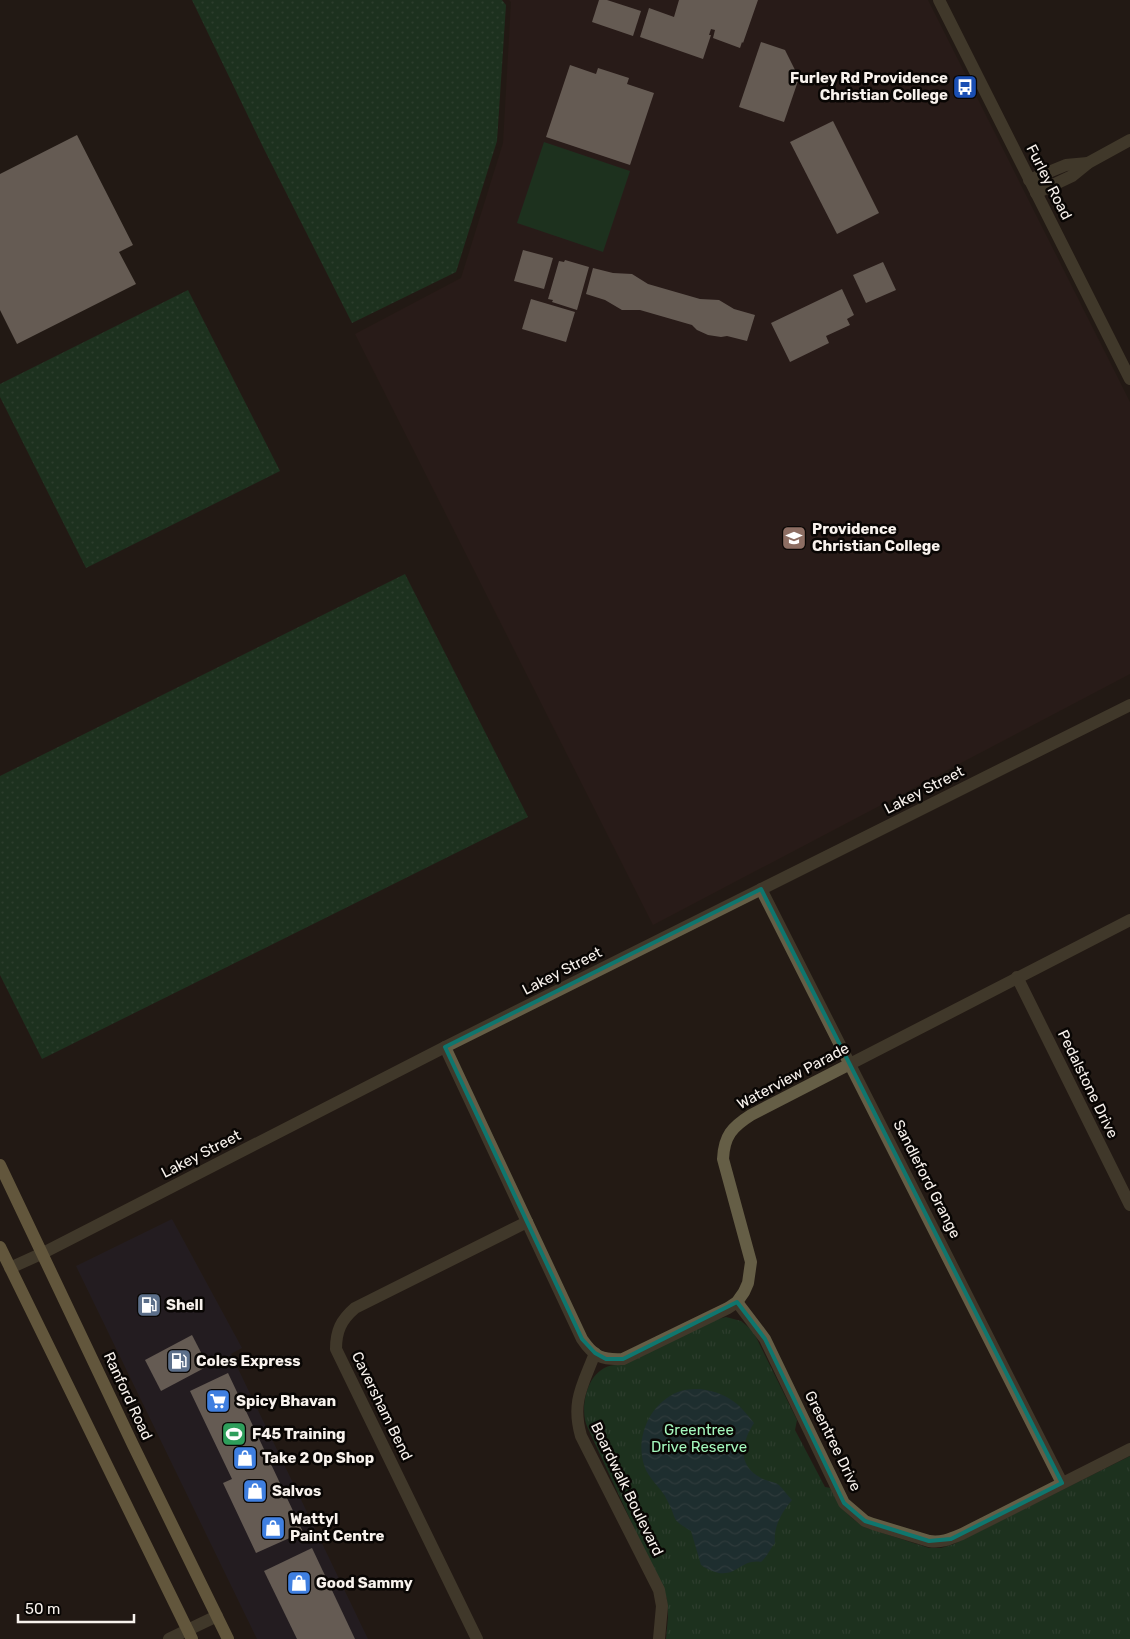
<svg xmlns="http://www.w3.org/2000/svg" width="1130" height="1639" font-family="Rubik,sans-serif">
  <style>
    .commercial { fill: #25202f }
    .education { fill: #301d1d }
    .grass { fill: url(#grass-dots) }
    .park { fill: url(#park-tufts) }
    .garden { fill: #174e2c }
    .water { fill: url(#water-waves) }
    .building { fill: #b5aba1 }
    .lines { fill: none; stroke-linecap: round; stroke-linejoin: round }
    .minor { stroke: #655e46; stroke-width: 12 }
    .major { stroke: #b0a16d; stroke-width: 12 }
    .marked { fill: none; stroke: #0f766e; stroke-width: 4; stroke-linejoin: round }
    .labels { text-anchor: middle; dominant-baseline: central; stroke-width: 5; stroke-linejoin: round; paint-order: stroke }
    .poi-label { font-size: 15px; font-weight: bold; fill: #f8f2ed; stroke: #090604; text-anchor: start }
    .street-label { font-size: 15px; fill: #f8f2ed; stroke: #090604 }
    .park-label { font-size: 15px; fill: #a4f7bc; stroke: #090604 }
  </style>
  <defs>
    <pattern id="grass-dots" width="8" height="8" patternUnits="userSpaceOnUse" patternTransform="scale(1.25)"><rect width="8" height="8" fill="#174e2c"/><path d="M2 2h.1M6 6h.1" fill="none" stroke="#3a684b" stroke-width="1.8" stroke-linecap="round"/></pattern>
    <pattern id="park-tufts" width="24" height="20" patternUnits="userSpaceOnUse" patternTransform="scale(1.25)"><rect width="24" height="20" fill="#174e2c"/><path d="M3 7l-1-3M5 7V3M7 7l1-3M15 17l-1-3M17 17v-4M19 17l1-3" fill="none" stroke="#3a684b"/></pattern>
    <pattern id="water-waves" width="16" height="10" patternUnits="userSpaceOnUse" patternTransform="scale(1.25)"><rect width="16" height="10" fill="#1a4750"/><path d="M0 5q4-4 8 0t8 0" fill="none" stroke="#3c626a"/></pattern>
  </defs>
  <rect width="100%" height="100%" fill="#231a14"/>
  <path class="commercial" d="M172 1219 242 1348 231 1354 368 1639H257L76 1266Z"/>
  <path class="education" d="M509 0H928L1130 402V674L653 925 355 334 461 278 503 143 511 2Z"/>
  <g class="grass">
    <path d="M192 0H502L506 5 497 141 456 272 352 323 264 149Z"/>
    <path d="M188 290 280 471 86 568 0 397V384Z"/>
    <path d="M405 574 528 817 42 1059 0 975V776Z"/>
  </g>
  <path class="park" d="M726 1317 741 1321 753 1331 797 1420 795 1430 825 1487 831 1488C840 1507 849 1519 867 1528L929 1548H941L954 1544 1130 1456V1639H666L668 1617 667 1599 591 1435C589 1430 586 1425 585 1420 581 1399 590 1367 615 1365L718 1319Z"/>
  <path class="garden" d="M544 142 630 171 603 252 517 223Z"/>
  <path class="water" d="M700 1389C727 1393 738 1402 754 1423 742 1442 736 1465 761 1478 766 1481 775 1482 779 1485 783 1489 788 1496 792 1500 782 1512 773 1527 775 1543 770 1549 767 1557 761 1562 737 1558 735 1587 701 1565L691 1531C669 1518 678 1520 667 1500 661 1487 648 1479 644 1465 635 1437 650 1403 678 1392 685 1389 693 1389 700 1389Z"/>
  <g class="building">
    <path d="M599 0H607L641 11 633 36 592 22Z"/>
    <path d="M679 0H758L743 43 742 42 740 48 713 38 715 30 711 29 709 35H711L703 59 640 37 649 8 674 17Z"/>
    <path d="M761 42 785 50 799 78 784 122 739 107Z"/>
    <path d="M570 65 596 74 598 68 629 78 627 84 654 93 630 165 546 137Z"/>
    <path d="M833 121 879 213 837 234 790 142Z"/>
    <path d="M77 135 133 245 119 252 136 284 17 344 0 310V174Z"/>
    <path d="M523 250 553 258 544 289 514 281Z"/>
    <path d="M565 260 589 267 577 310 552 302 553 300 548 299 559 261 564 262Z"/>
    <path d="M883 262 896 290 866 303 853 275Z"/>
    <path d="M593 268 613 273 632 274 648 284 700 299 719 300 734 309 755 315 747 341 727 336 721 337 708 335 697 330 692 325 640 310H622L605 300 586 294Z"/>
    <path d="M842 289 854 315 847 319 850 325 826 336 829 343 790 362 771 323Z"/>
    <path d="M531 299 575 312 566 342 522 329Z"/>
    <path d="M192 1335 208 1366 161 1391 145 1360Z"/>
    <path d="M228 1373 303 1532 256 1553 223 1483 232 1479 190 1391Z"/>
    <path d="M312 1548 338 1603 355 1639H297L264 1571Z"/>
  </g>
  <g class="lines">
    <g class="minor">
      <path d="M939 0 1130 379"/>
      <path d="M1029 180 1066 165 1088 163"/>
      <path d="M1036 193 1072 176 1088 163 1130 140"/>
      <path d="M761 889 1062 1483"/>
      <path d="M1017 977 1130 1205"/>
      <path d="M445 1047 582 1339C594 1357 602 1360 623 1359L728 1308 737 1302 744 1292 748 1283 751 1262 723 1159C724 1136 732 1127 751 1115L1130 920"/>
      <path d="M10 1268 43 1253 445 1047 1130 705"/>
      <path d="M737 1302 765 1339 844 1503 865 1521 873 1524 929 1541C941 1543 950 1539 962 1534L1130 1449"/>
      <path d="M595 1353C583 1385 571 1401 581 1436L659 1590 662 1606 659 1639"/>
      <path d="M169 1639 217 1616"/>
      <path d="M477 1639 336 1349C336 1331 341 1320 355 1308L527 1222"/>
    </g>
    <g class="major">
      <path d="M0 1165 133 1445 228 1639"/>
      <path d="M0 1247 192 1639"/>
    </g>
  </g>
  <path d="M0 0H1130V1639H0ZM761 889 1062 1483 951 1539 929 1541 865 1521 844 1503 765 1339 737 1302 623 1359H606L595 1353 582 1339 445 1047Z" fill="#231a14" fill-opacity=".55" fill-rule="evenodd"/>
  <path class="marked" d="M761 889 1062 1483 951 1539 929 1541 865 1521 844 1503 765 1339 737 1302 623 1359H606L595 1353 582 1339 445 1047Z"/>
  <defs>
    <symbol id="bus-square" viewBox="-11 -11 22 22"><rect x="-9" y="-9" width="18" height="18" rx="4" fill="#1a4fb4" stroke="#090604"/><path d="M-5-6H5V4H4V6H2V4H-2V6H-4V4H-5ZM-3.5-4V0h7V-4ZM-3.5 1.2v1.5H-2V1.2ZM2 1.2v1.5H3.5V1.2Z" fill="#fff"/></symbol>
    <symbol id="school-square" viewBox="-11 -11 22 22"><rect x="-9" y="-9" width="18" height="18" rx="4" fill="#8d6e63" stroke="#090604"/><path d="M0-5L7-2L0 1L-7-2ZM-4 1L0 2.5L4 1V4Q0 6-4 4Z" fill="#fff"/></symbol>
    <symbol id="fuel-square" viewBox="-11 -11 22 22"><rect x="-9" y="-9" width="18" height="18" rx="4" fill="#5c6f8a" stroke="#090604"/><path d="M-5.5-6h7V0h2V4h1.3V-2.5L3-4.5l.8-.8L6-3V5H2.5V1h-1V6h-7ZM-4.2-4.7v3.2H.2V-4.7Z" fill="#fff"/></symbol>
    <symbol id="supermarket-square" viewBox="-11 -11 22 22"><rect x="-9" y="-9" width="18" height="18" rx="4" fill="#3f7fe0" stroke="#090604"/><path d="M-6-5.5h2.5l.6 2H6L4.5 2H-2.5L-4.4-4H-6ZM-1.5 3.2a1.3 1.3 0 1 0 .1 0ZM3 3.2a1.3 1.3 0 1 0 .1 0Z" fill="#fff"/></symbol>
    <symbol id="stadium-square" viewBox="-11 -11 22 22"><rect x="-9" y="-9" width="18" height="18" rx="4" fill="#2e9e5b" stroke="#090604"/><path d="M0-5a6.5 5 0 1 0 0 10a6.5 5 0 1 0 0-10ZM-3.5-1.8h7v3.6h-7Z" fill="#fff"/></symbol>
    <symbol id="shop-square" viewBox="-11 -11 22 22"><rect x="-9" y="-9" width="18" height="18" rx="4" fill="#3f7fe0" stroke="#090604"/><path d="M-5-2.5h2.3a2.7 3.5 0 0 1 5.4 0H5L5.5 6h-11ZM-1.5-2.5h3a1.5 2.3 0 0 0-3 0Z" fill="#fff"/></symbol>
  </defs>
  <g fill-rule="evenodd">
    <use href="#bus-square" x="951" y="73" width="28" height="28"/>
    <use href="#school-square" x="780" y="524" width="28" height="28"/>
    <use href="#fuel-square" x="135" y="1291" width="28" height="28"/>
    <use href="#fuel-square" x="165" y="1347" width="28" height="28"/>
    <use href="#supermarket-square" x="204" y="1387" width="28" height="28"/>
    <use href="#stadium-square" x="220" y="1420" width="28" height="28"/>
    <use href="#shop-square" x="231" y="1444" width="28" height="28"/>
    <use href="#shop-square" x="241" y="1477" width="28" height="28"/>
    <use href="#shop-square" x="259" y="1514" width="28" height="28"/>
    <use href="#shop-square" x="285" y="1569" width="28" height="28"/>
  </g>
  <g class="labels">
    <g class="poi-label">
      <text x="948" y="78" text-anchor="end">Furley Rd Providence<tspan x="948" dy="17">Christian College</tspan></text>
      <text x="812" y="529">Providence<tspan x="812" dy="17">Christian College</tspan></text>
      <text x="166" y="1305">Shell</text>
      <text x="196" y="1361">Coles Express</text>
      <text x="236" y="1401">Spicy Bhavan</text>
      <text x="252" y="1434">F45 Training</text>
      <text x="262" y="1458">Take 2 Op Shop</text>
      <text x="272" y="1491">Salvos</text>
      <text x="290" y="1519">Wattyl<tspan x="290" dy="17">Paint Centre</tspan></text>
      <text x="316" y="1583">Good Sammy</text>
    </g>
    <g class="street-label">
      <text transform="translate(1049 182) rotate(63)">Furley Road</text>
      <text transform="translate(924 790) rotate(-27)">Lakey Street</text>
      <text transform="translate(562 971) rotate(-27)">Lakey Street</text>
      <text transform="translate(793 1076) rotate(-28)">Waterview Parade</text>
      <text transform="translate(1088 1084) rotate(64)">Pedalstone Drive</text>
      <text transform="translate(201 1154) rotate(-27)">Lakey Street</text>
      <text transform="translate(927 1179) rotate(63)">Sandleford Grange</text>
      <text transform="translate(128 1396) rotate(65)">Ranford Road</text>
      <text transform="translate(382 1406) rotate(64)">Caversham Bend</text>
      <text transform="translate(833 1441) rotate(64)">Greentree Drive</text>
      <text transform="translate(627 1489) rotate(64)">Boardwalk Boulevard</text>
    </g>
    <g class="park-label">
      <text x="699" y="1430">Greentree<tspan x="699" dy="17">Drive Reserve</tspan></text>
    </g>
  </g>
  <path d="M18 1614v8h116v-8" fill="none" stroke="#f8f2ed" stroke-width="2.5"/>
  <text x="25" y="1614" font-size="15" fill="#f8f2ed" stroke="#090604" stroke-width="4" paint-order="stroke">50 m</text>
</svg>
